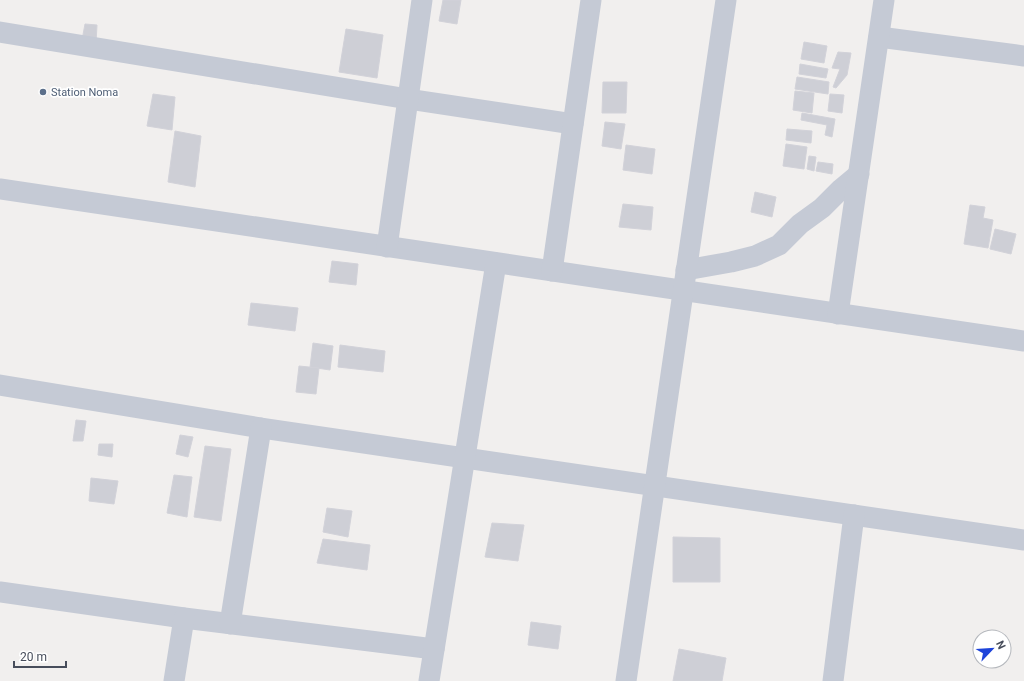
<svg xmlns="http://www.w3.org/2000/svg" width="1024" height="681" font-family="Roboto,sans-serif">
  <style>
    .building { fill: #cecfd6; stroke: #d2d2d9 }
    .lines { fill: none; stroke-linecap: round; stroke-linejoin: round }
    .minor { stroke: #c5cad5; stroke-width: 21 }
    .service-dot { fill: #5c6f8a; stroke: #fff; stroke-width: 1.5 }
    .labels { text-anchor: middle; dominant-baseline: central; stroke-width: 3.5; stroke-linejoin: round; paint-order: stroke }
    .service-label { font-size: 11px; fill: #4e5e75; stroke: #fff; text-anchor: start }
  </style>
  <rect width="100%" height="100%" fill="#f1efee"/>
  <g class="building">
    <path d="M443 0H461L457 24 439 21Z"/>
    <path d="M85 24 97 25 96 43 82 40Z"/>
    <path d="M346 29 383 35 377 78 339 72Z"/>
    <path d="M804 42 827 46 824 63 801 59Z"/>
    <path d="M838 52 851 53 847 75 836 88 833 87 840 69 832 68Z"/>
    <path d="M800 64 828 69 826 78 799 74Z"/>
    <path d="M797 77 829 82 828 94 795 89Z"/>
    <path d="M603 82H627L626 113H602Z"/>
    <path d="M795 91 814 93 812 113 793 110Z"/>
    <path d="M153 94 175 97 172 130 147 126Z"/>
    <path d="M830 94 844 95 842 113 828 111Z"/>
    <path d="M802 113 835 119 832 137 825 135 827 125 801 120Z"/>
    <path d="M605 122 625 124 621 149 602 146Z"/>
    <path d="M787 129 812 131 811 143 786 140Z"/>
    <path d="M175 131 201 136 195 187 168 182Z"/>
    <path d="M786 144 807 147 804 169 783 166Z"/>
    <path d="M626 145 655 149 652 174 623 170Z"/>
    <path d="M809 156 816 157 814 171 807 169Z"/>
    <path d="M818 162 833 164 832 174 816 171Z"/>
    <path d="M755 192 776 197 772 217 751 212Z"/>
    <path d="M623 204 653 207 651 230 619 227Z"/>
    <path d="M970 205 985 207 983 218 993 220 988 248 964 244Z"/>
    <path d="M995 229 1016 234 1011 254 990 249Z"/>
    <path d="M332 261 358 264 356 285 329 282Z"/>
    <path d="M251 303 298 308 295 331 248 325Z"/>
    <path d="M313 343 333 346 330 370 310 367Z"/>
    <path d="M340 345 385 351 383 372 338 367Z"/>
    <path d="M299 366 319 368 316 394 296 392Z"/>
    <path d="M76 420 86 421 83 441H73Z"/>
    <path d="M180 435 193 437 188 457 176 454Z"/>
    <path d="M99 444H113L112 457 98 455Z"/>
    <path d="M205 446 231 449 221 521 194 517Z"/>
    <path d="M174 475 192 477 187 517 167 513Z"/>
    <path d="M91 478 118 481 114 504 89 501Z"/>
    <path d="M327 508 352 511 348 537 323 532Z"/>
    <path d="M492 523 524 525 518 561 485 557Z"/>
    <path d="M673 537 720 538V582H673Z"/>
    <path d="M323 539 370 545 367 570 317 563Z"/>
    <path d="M531 622 561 626 558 649 528 645Z"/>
    <path d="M679 649 726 658 722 681H673Z"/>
  </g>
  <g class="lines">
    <g class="minor">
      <path d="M0 32 408 99 573 124"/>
      <path d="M879 37 1024 56"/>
      <path d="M0 189 1024 341"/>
      <path d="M387 247 422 0"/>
      <path d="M686 270 731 262 755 256 779 245 800 224 822 208 841 189 859 174"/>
      <path d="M552 271 591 0"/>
      <path d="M838 314 884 0"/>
      <path d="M0 385 261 428 1024 540"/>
      <path d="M0 592 184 618 434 649"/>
      <path d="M230 624 261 428"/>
      <path d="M174 681 184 618"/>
      <path d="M429 681 496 263"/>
      <path d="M626 681 726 0"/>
      <path d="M833 681 854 515"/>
    </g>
  </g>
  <circle class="service-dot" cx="43" cy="92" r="4"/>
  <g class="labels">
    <g class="service-label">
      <text x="51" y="92">Station Noma</text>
    </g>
  </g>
  <g transform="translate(992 649) rotate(65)"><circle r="19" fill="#ffffff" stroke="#b5b8bd"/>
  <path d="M0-3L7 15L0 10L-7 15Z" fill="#1e44da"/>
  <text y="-6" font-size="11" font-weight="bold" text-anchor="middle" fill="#474d5b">N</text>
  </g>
  <path d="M14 661v6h52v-6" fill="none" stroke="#474d5b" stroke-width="2"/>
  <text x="20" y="661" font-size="12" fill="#474d5b" stroke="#ffffff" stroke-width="3" paint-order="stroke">20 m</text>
</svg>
